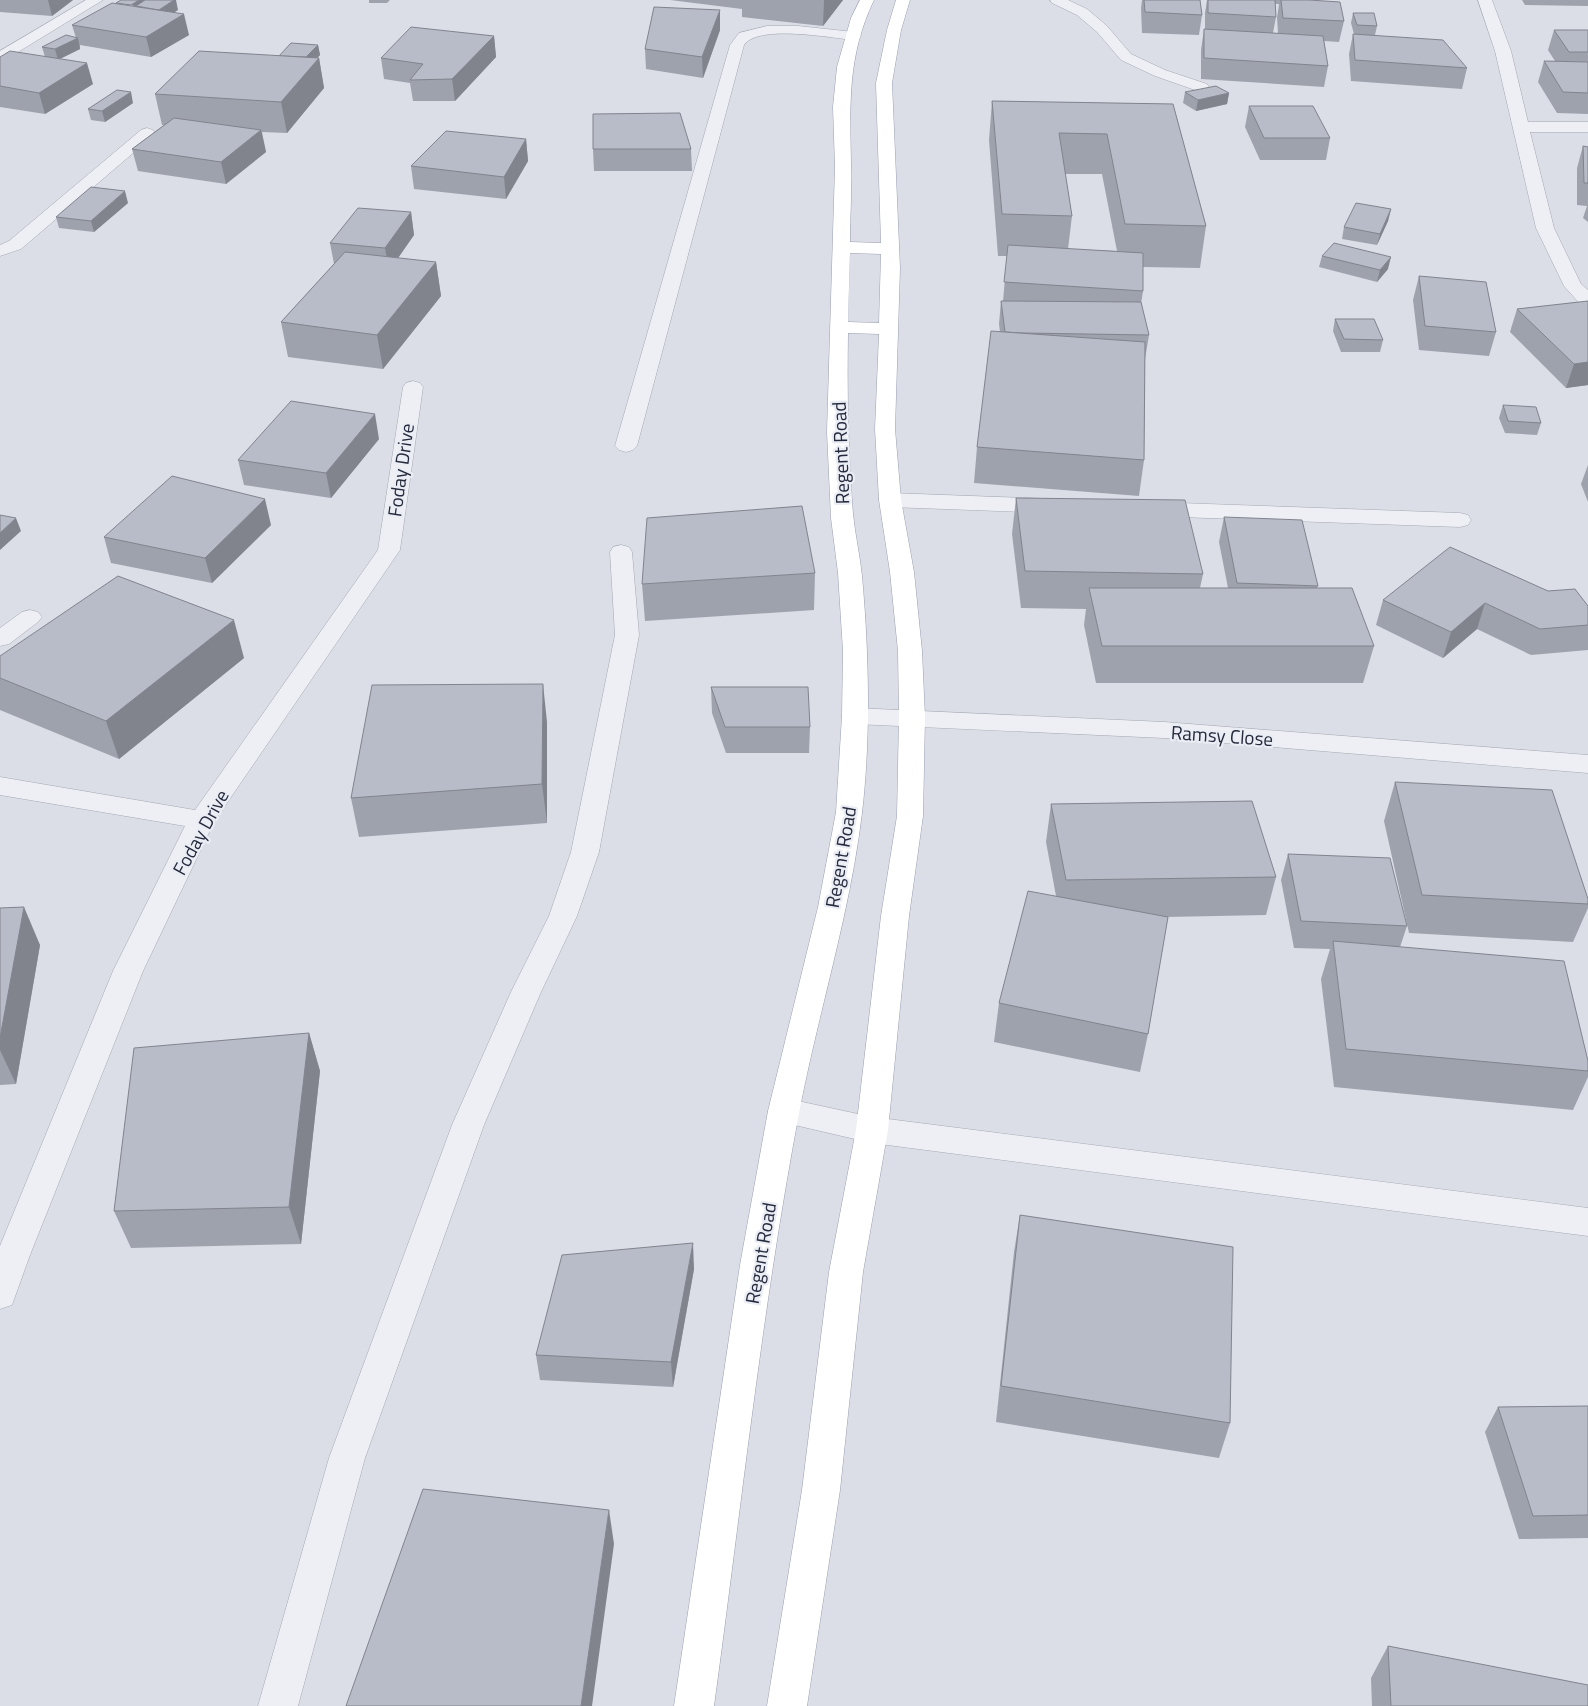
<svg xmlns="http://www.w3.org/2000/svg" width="1588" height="1706" font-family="'Titillium Web',sans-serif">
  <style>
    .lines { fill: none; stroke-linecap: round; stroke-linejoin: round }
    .minor-casing { stroke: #a4a8b3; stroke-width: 1 }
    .major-casing { stroke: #9aa0b2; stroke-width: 1 }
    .minor { fill: #eeeff4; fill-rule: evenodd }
    .major { fill: #fff; fill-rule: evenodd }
    .wall { fill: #9ea2ad; fill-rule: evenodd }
    .shaded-wall { fill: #81848d }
    .building { fill: #b8bcc9; stroke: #81848d }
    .labels { text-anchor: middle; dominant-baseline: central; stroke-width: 4.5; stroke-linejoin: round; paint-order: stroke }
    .street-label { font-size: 19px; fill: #252a3d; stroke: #eaedf4 }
  </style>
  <rect width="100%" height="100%" fill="#dbdee6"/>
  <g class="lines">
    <defs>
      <g id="minor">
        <path d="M86 0H103L5 60 0 62V51Z"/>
        <path d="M1050 0H1068L1087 9 1107 26 1131 54 1165 70 1207 84 1209 87 1207 90H1195L1155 76 1121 60 1097 32 1077 15 1052 3Z"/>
        <path d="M1478 0H1492L1511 51 1528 122H1588V132H1530L1554 228 1581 284 1588 290V307L1581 305 1564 286 1536 228 1495 51Z"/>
        <path d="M767 26H798L854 32 859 33 861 36 859 39 854 40C831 38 758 24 744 45L637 446 633 450 626 452 619 450 615 446 730 45 739 33Z"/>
        <path d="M147 128 153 130 155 133 153 136 21 249 0 256V245L9 241 141 130Z"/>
        <path d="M413 381 420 383 423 387 400 550 214 822 143 971 30 1255 12 1305 0 1309V1246L113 971 185 826 0 795V777L195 810 378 550 403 387 406 383Z"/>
        <path d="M890 493 1054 499 1062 501 1065 506 1062 511 1054 513 890 507 882 505 879 500 882 495Z"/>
        <path d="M1151 502 1460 513 1468 515 1471 520 1468 525 1460 527 1151 516 1143 514 1140 509 1143 504Z"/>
        <path d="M621 545 629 547 632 552 639 635 599 852 577 916 541 992 484 1125 365 1458 298 1706H258L329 1458 452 1125 511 992 549 916 571 852 615 635 610 552 613 547Z"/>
        <path d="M30 610 38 612 42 617 38 622 9 644 0 646V628L22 612Z"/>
        <path d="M855 708 1164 722 1588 755V773L1164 738 855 724 846 722 842 716 846 710Z"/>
        <path d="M784 1098 872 1117 1588 1208V1236L872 1143 773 1120 768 1111 773 1102Z"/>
      </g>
      <path id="major" d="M860 0H874C847 56 850 105 851 165 852 191 850 216 850 242L881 243 876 83 887 30 896 0H910L901 30 892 83 900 268 895 429 901 500 914 572 922 651 925 717 923 816 909 916 888 1130 863 1272 840 1490 807 1706H767L802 1490 829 1272 856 1130 881 916 897 816 899 717 898 651 890 572 879 500 875 429 879 334 848 333C847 394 848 454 853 514 855 535 860 555 862 576 869 652 871 737 862 813 850 914 818 1013 799 1113 762 1308 741 1509 714 1706H674L740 1265 768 1111 818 907 836 812 842 716 843 651 838 573 831 518 827 432 835 167 833 107 837 67 851 18ZM850 253 881 254 879 323 848 322Z"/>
    </defs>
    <use href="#minor" class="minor-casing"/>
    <use href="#major" class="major-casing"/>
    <use href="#minor" class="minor"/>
    <use href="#major" class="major"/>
  </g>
  <g class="wall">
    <path d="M0 0H73L52 16 0 12Z"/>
    <path d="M369 0H390L387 3H369Z"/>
    <path d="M670 0H843L823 26 742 17V9Z"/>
    <path d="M1142 0H1200L1202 15 1199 35 1142 33 1141 8Z"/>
    <path d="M1207 0H1309L1344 21 1339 42 1324 41 1328 66 1324 87 1201 79V50L1204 29H1205V13ZM1275 4H1279L1277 18 1278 33H1273L1276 17Z"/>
    <path d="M1522 0H1588V6L1525 5Z"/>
    <path d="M178 10 173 12 189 35 151 57 80 45V49L59 59 93 84 45 114 0 107V57H45L42 47 76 38 72 25Z"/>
    <path d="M720 10V30L703 78 646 69 645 49Z"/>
    <path d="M1353 13 1377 26 1375 35 1467 68 1462 89 1351 81 1349 54 1353 34H1354L1351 23Z"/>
    <path d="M1554 30H1588V114L1557 113 1538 82 1544 61H1555L1548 50Z"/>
    <path d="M494 36 496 57 455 101H413L410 83 384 79 381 58Z"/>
    <path d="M318 45 320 55 317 58H319L324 88 287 133 262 132 266 152 226 184 138 171 132 149 164 125H162L155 94Z"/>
    <path d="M1185 92 1229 93 1227 104 1196 111 1183 103Z"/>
    <path d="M992 101 1173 104 1206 226 1200 268 1143 267V291L1141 304 1149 335 1145 359 1144 460 1139 496 974 483 977 447 1000 332 999 324 1001 301H1003L1007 256H998L989 140ZM1065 174H1102L1117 251 1068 249 1072 216Z"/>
    <path d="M133 103 105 122 91 120 88 109Z"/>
    <path d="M1249 106 1330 138 1326 160H1260L1245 127Z"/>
    <path d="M526 139 528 161 506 199 414 189 411 166Z"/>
    <path d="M1583 146 1588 147V222L1583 218 1587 206 1577 205V168Z"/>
    <path d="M593 149H691L692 171H594Z"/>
    <path d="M128 203 94 232 59 228 56 217Z"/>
    <path d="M1391 209 1388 221 1377 245 1342 239 1344 227Z"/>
    <path d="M411 212 414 235 398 258 436 262 441 296 383 369 288 357 281 322 334 264 330 243Z"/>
    <path d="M1322 256 1388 269 1377 282 1319 267Z"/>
    <path d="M1419 276 1496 332 1489 356 1419 350 1413 300Z"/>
    <path d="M1588 301V385L1566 388 1510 332 1517 309Z"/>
    <path d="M1335 319 1383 340 1380 352H1341L1333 331Z"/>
    <path d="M1503 405 1541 423 1537 435 1505 433 1499 418Z"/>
    <path d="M379 439 331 498 244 485 238 460Z"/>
    <path d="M1588 465V502L1581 484Z"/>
    <path d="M1016 498 1203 574 1200 588H1228L1219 542 1224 517 1318 586 1317 588 1374 646 1363 683H1096L1084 625 1086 609 1021 608 1012 534Z"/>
    <path d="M271 525 212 583 111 563 104 537Z"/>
    <path d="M815 573 814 610 645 621 642 584Z"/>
    <path d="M1548 591 1588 606V650L1531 655 1477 629 1443 658 1376 625 1383 600Z"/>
    <path d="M0 656 244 658 119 759 0 710Z"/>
    <path d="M711 687 810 727 809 753H726L712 713Z"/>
    <path d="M547 722V823L359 837 351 798Z"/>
    <path d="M1395 782 1588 899V908L1573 942 1409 933 1384 821Z"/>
    <path d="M1051 804 1276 877 1266 915 1166 917 1148 1034 1140 1072 994 1042 999 1003 1056 896 1046 842Z"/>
    <path d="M1288 854 1407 926 1400 947 1588 1061V1077L1573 1110 1334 1087 1321 979 1330 949 1294 948 1281 880Z"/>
    <path d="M0 908 40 945 16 1084 0 1085Z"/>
    <path d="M309 1033 320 1071 301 1244 131 1248 114 1211Z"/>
    <path d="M1020 1215 1230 1423 1219 1458 996 1422 1014 1252Z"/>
    <path d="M694 1269 673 1387 540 1380 536 1355Z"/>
    <path d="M1588 1406V1538L1519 1539 1485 1432 1498 1407Z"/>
    <path d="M1388 1646 1588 1706H1372L1371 1678Z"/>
  </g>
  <g class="shaded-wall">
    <path d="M48 0H73L52 16Z"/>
    <path d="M139 0H151L144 9 131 5Z"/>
    <path d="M174 0H176L178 10 161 21 158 10Z"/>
    <path d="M824 0H843L823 26Z"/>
    <path d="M720 10V30L703 78 702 57Z"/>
    <path d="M184 14 189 35 151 57 146 37Z"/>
    <path d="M494 36 496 57 455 101 452 79Z"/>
    <path d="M78 38 80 49 58 60 55 49Z"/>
    <path d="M318 45 320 55 299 77 297 67Z"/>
    <path d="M319 58 324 88 287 133 281 102Z"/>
    <path d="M87 63 93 84 45 114 39 93Z"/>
    <path d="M131 92 133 103 105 122 102 111Z"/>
    <path d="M1229 93 1227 104 1196 111 1198 100Z"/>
    <path d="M261 130 266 152 226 184 221 162Z"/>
    <path d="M526 139 528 161 506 199 504 177Z"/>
    <path d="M125 191 128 203 94 232 91 221Z"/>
    <path d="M1391 209 1388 221 1377 245 1380 234Z"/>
    <path d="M411 212 414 235 389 271 385 248Z"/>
    <path d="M1391 257 1388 269 1377 282 1380 270Z"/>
    <path d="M436 262 441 296 383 369 377 335Z"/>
    <path d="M1588 362V385L1566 388 1574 364Z"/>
    <path d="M375 414 379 439 331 498 326 473Z"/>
    <path d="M265 499 271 525 212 583 205 558Z"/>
    <path d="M16 518 21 531 0 550V533Z"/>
    <path d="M1485 603 1477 629 1443 658 1451 632Z"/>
    <path d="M234 620 244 658 119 759 106 721Z"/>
    <path d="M543 684 547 722V823L542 784Z"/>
    <path d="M24 907 40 945 16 1084 0 1050V1038Z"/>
    <path d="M309 1033 320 1071 301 1244 289 1207Z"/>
    <path d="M693 1243 694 1269 673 1387 671 1362Z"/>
    <path d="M609 1510 614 1544 592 1706H581Z"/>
  </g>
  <g class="building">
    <path d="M121 0H139L131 5 116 3Z"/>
    <path d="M145 0H174L159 10 136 6Z"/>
    <path d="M1144 0H1200L1202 15 1145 12Z"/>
    <path d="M1208 0H1275L1276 17 1208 13Z"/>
    <path d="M1281 0H1309L1340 2 1344 21 1283 18Z"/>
    <path d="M112 3 184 14 146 37 72 25Z"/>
    <path d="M654 7 720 10 702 57 645 49Z"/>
    <path d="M1353 13H1374L1377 26 1357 25Z"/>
    <path d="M411 27 494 36 452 79 410 80 423 64 381 58Z"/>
    <path d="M1204 29 1323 36 1328 66 1204 58Z"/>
    <path d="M1554 30H1588V52H1569Z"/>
    <path d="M1353 34 1443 40 1467 68 1355 60Z"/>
    <path d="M66 35 78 38 55 49 42 47Z"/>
    <path d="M291 43 318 45 306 57 279 56Z"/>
    <path d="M10 51 87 63 39 93 0 86V57Z"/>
    <path d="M199 51 319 58 281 102 155 94Z"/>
    <path d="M1544 61 1588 62V93L1563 92Z"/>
    <path d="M1216 86 1229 93 1198 100 1185 92Z"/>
    <path d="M117 90 131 92 102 111 88 109Z"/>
    <path d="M992 101 1173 104 1206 226 1125 224 1107 134 1059 133 1072 216 1002 214Z"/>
    <path d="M1249 106H1313L1330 138H1264Z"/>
    <path d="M680 113 691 149H593V114Z"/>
    <path d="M174 118 261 130 221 162 132 149Z"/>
    <path d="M446 131 526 139 504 177 411 166Z"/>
    <path d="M1583 146 1588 147V183H1584Z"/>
    <path d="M91 187 125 191 91 221 56 217Z"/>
    <path d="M1356 203 1391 209 1380 234 1344 227Z"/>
    <path d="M358 208 411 212 385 248 330 243Z"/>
    <path d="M1334 243 1391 257 1380 270 1322 256Z"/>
    <path d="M1008 245 1143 253V291L1004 282Z"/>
    <path d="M345 252 436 262 377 335 281 322Z"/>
    <path d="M1419 276 1486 282 1496 332 1425 326Z"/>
    <path d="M1001 301 1141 302 1149 335 1023 333 1005 332Z"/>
    <path d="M1588 301V362L1574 364 1517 309Z"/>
    <path d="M1335 319H1374L1383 340 1344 339Z"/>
    <path d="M991 331 1145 342 1144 460 977 447Z"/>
    <path d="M291 401 375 414 326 473 238 460Z"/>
    <path d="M1503 405 1536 407 1541 423 1508 421Z"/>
    <path d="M172 476 265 499 205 558 104 537Z"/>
    <path d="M1016 498 1185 500 1203 574 1025 571Z"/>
    <path d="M802 506 815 573 642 584 647 518Z"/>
    <path d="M0 515 16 518 0 533Z"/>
    <path d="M1224 517 1302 520 1318 586 1237 583Z"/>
    <path d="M1450 547 1548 591 1575 589 1588 606V625L1540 629 1485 603 1451 632 1383 600Z"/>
    <path d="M118 576 234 620 106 721 0 678V656Z"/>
    <path d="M1089 588H1352L1374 646H1102Z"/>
    <path d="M543 684 542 784 351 798 372 685Z"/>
    <path d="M711 687H808L810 727H725Z"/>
    <path d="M1395 782 1552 790 1588 899V904L1422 895Z"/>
    <path d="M1252 801 1276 877 1066 880 1051 804Z"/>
    <path d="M1288 854 1390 858 1407 926 1301 921Z"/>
    <path d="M1028 891 1168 917 1148 1034 999 1003Z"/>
    <path d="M24 907 0 1038V908Z"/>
    <path d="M1333 941 1564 961 1588 1061V1071L1346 1049Z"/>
    <path d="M309 1033 289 1207 114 1211 134 1048Z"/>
    <path d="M1020 1215 1233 1247 1230 1423 1001 1386Z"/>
    <path d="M693 1243 671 1362 536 1355 562 1255Z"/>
    <path d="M1588 1406V1515L1533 1516 1498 1407Z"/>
    <path d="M423 1489 609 1510 581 1706H346Z"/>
    <path d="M1388 1646 1588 1685V1706H1391Z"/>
  </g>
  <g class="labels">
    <g class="street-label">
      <text transform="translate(840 453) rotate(-92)">Regent Road</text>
      <text transform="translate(400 470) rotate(-82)">Foday Drive</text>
      <text transform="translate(1222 735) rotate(4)">Ramsy Close</text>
      <text transform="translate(200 832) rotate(-61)">Foday Drive</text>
      <text transform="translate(840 857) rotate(-80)">Regent Road</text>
      <text transform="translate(760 1253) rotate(-80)">Regent Road</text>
    </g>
  </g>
</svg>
